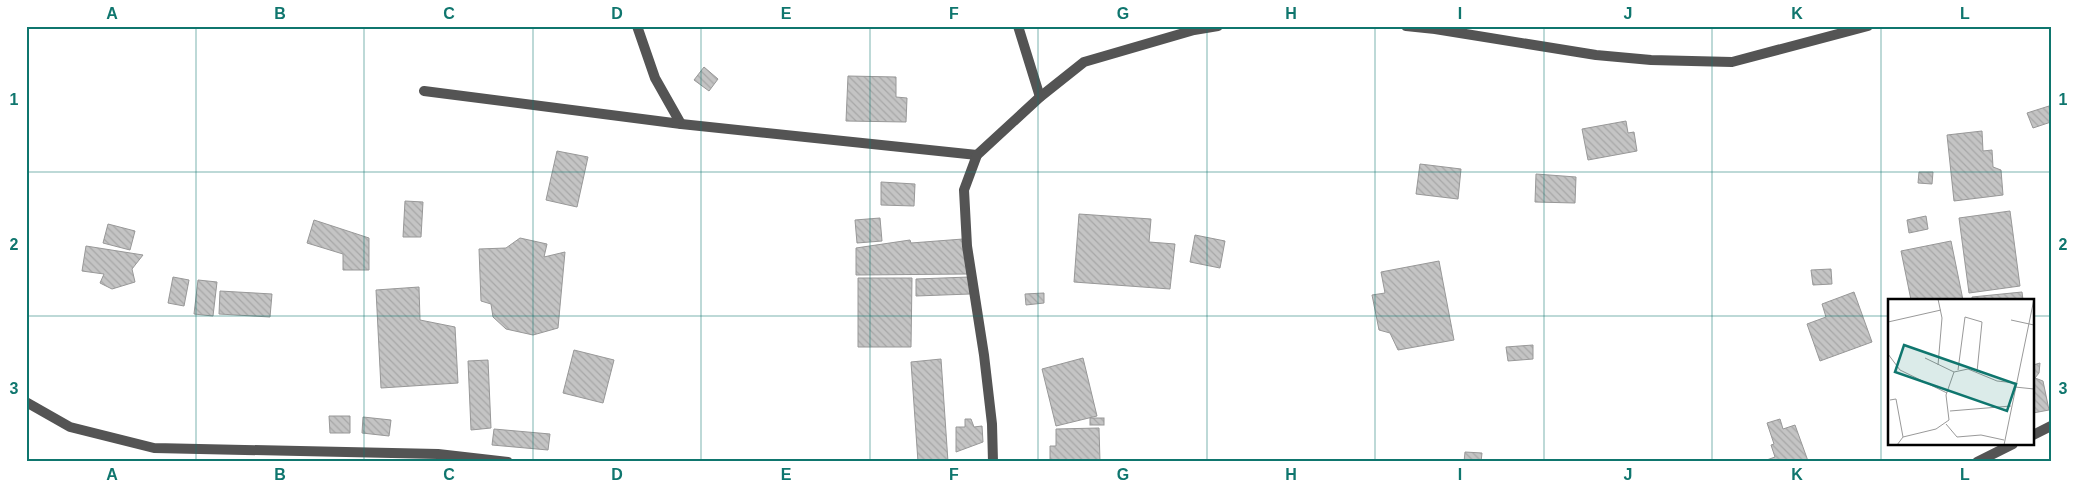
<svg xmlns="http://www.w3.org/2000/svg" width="2077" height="488" font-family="Helvetica,sans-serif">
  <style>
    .building { fill: url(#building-back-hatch); stroke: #989898 }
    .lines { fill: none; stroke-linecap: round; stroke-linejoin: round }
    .minor { stroke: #545454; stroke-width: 10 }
    .grid { fill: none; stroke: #0f766e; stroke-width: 1; stroke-opacity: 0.55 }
    .inset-road { fill: none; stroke: #999; stroke-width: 1 }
    .view { fill: #0f766e; fill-opacity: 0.15; stroke: #0f766e; stroke-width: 2.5 }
    .inset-edge { fill: none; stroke: #000; stroke-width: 2.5 }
    .neatline { fill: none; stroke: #0f766e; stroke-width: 2 }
    .grid-label { font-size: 16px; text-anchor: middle; font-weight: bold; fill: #0f766e }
  </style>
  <defs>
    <pattern id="building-back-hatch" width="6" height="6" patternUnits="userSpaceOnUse" patternTransform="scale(1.25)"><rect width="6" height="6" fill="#c4c4c4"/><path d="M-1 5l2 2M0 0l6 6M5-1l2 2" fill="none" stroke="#a7a7a7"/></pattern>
  </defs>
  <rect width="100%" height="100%" fill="#fff"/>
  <g class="building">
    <path d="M704 67 718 79 709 91 694 80Z"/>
    <path d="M848 76 896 77V97L907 98 906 122 846 121Z"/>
    <path d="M2049 106 2051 122 2033 128 2027 113Z"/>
    <path d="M1626 121 1628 133 1634 132 1637 151 1588 160 1582 129Z"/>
    <path d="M1982 131 1983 151 1992 150 1993 167 2001 170 2003 195 1954 201 1947 135Z"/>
    <path d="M557 151 588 157 577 207 546 200Z"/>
    <path d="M1420 164 1461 169 1458 199 1416 194Z"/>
    <path d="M1919 172H1933L1932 184 1918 183Z"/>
    <path d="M1536 174 1576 177 1575 203 1535 202Z"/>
    <path d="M881 182 915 184 914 206 881 205Z"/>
    <path d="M405 201 423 202 421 237H403Z"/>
    <path d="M2010 211 2020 286 1969 293 1959 218Z"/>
    <path d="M1079 214 1151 219 1149 242 1175 244 1170 289 1074 282Z"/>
    <path d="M1926 216 1928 229 1909 233 1907 220Z"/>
    <path d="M880 218 882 241 857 243 855 220Z"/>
    <path d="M314 220 369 238V270H343V254L307 243Z"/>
    <path d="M108 224 135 231 130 250 103 243Z"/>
    <path d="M1195 235 1225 241 1220 268 1190 262Z"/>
    <path d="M520 238 547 244 544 257 565 252 558 328 533 335 506 329 493 317 491 304 481 301 479 249 506 248Z"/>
    <path d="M963 239 968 274 856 275V248L910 240 911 243Z"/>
    <path d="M1951 241 1963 300H1911L1901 251Z"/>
    <path d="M86 246 143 255 132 269 135 282 112 289 100 283 104 274 82 271Z"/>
    <path d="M1439 261 1454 340 1398 350 1390 333 1379 330 1372 295 1385 293 1381 272Z"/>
    <path d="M1831 269 1832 284 1813 285 1811 270Z"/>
    <path d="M173 277 189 280 184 306 168 303Z"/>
    <path d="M969 277 970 294 916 296V279Z"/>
    <path d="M858 278H912L911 347H858Z"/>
    <path d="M198 280 217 282 213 316 194 314Z"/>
    <path d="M419 287 420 320 455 327 458 383 381 388 376 290Z"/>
    <path d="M220 291 272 294 270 317 219 314Z"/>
    <path d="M1854 292 1872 342 1820 361 1807 324 1826 317 1822 304Z"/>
    <path d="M2022 292 2023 300H1972V297Z"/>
    <path d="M1044 293V303L1026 305 1025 294Z"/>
    <path d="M1533 345V359L1508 361 1506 347Z"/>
    <path d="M574 350 614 360 603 403 563 393Z"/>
    <path d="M1083 358 1097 416 1056 426 1042 369Z"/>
    <path d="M941 359 948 462H918L911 362Z"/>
    <path d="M488 360 491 428 471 430 468 361Z"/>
    <path d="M2040 363 2039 373 2035 378 2043 381 2049 410 2033 413V365Z"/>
    <path d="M329 416H350V433H330Z"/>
    <path d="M363 417 391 420 389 436 362 433Z"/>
    <rect x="1090" y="418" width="14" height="7"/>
    <path d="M965 419H971L974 427 982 426 983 442 956 452V427H965Z"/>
    <path d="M1780 419 1783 429 1795 425 1808 461 1761 462 1775 457 1771 445 1774 444 1767 423Z"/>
    <path d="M1099 428 1100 462H1050V446H1056V429Z"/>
    <path d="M494 429 550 434 548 450 492 445Z"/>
    <path d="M1465 452 1482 453 1481 462H1464Z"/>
  </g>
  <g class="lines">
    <g class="minor">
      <path d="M637 26 655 78 681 124"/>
      <path d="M1018 26 1040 97"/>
      <path d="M1406 26 1435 29 1596 55 1651 60 1732 62 1868 26"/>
      <path d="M424 91 681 124 977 155"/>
      <path d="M26 402 70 427 154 448 438 454 508 462"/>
      <path d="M2033 435 2051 426"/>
      <path d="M993 462 992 424 984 355 967 246 964 190 977 155 1040 97 1084 62 1194 30 1218 26"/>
      <path d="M1977 462 2013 444"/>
    </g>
  </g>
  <path class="grid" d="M196 26V462M364 26V462M533 26V462M701 26V462M870 26V462M1038 26V462M1207 26V462M1375 26V462M1544 26V462M1712 26V462M1881 26V462M26 172H2051M26 316H1890M2033 316H2051"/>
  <g transform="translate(1888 299)">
    <rect width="146" height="146" fill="#fff"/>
    <path class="inset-road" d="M123 21 146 26M0 23 53 11M0 55 12 71 59 94M37 59 66 73M50 66 54 19 50 0M70 71 77 18 94 23 89 73M127 88 146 90M2 101 8 100 15 138M62 112 123 107M58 125 69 138 93 136 116 141M9 146 15 138 48 130 61 121 58 96 66 73 80 70 109 82 128 84M116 146 146 0"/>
    <path class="view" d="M16 46 128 85 119 112 7 73Z"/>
    <rect width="146" height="146" class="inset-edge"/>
  </g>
  <rect width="2077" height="488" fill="none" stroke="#ffffff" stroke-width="55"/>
  <rect x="28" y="28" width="2022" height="432" class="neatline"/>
  <g class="grid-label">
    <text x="112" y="19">A</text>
    <text x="280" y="19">B</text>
    <text x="449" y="19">C</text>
    <text x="617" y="19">D</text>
    <text x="786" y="19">E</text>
    <text x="954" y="19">F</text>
    <text x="1123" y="19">G</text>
    <text x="1291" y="19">H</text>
    <text x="1460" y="19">I</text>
    <text x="1628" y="19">J</text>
    <text x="1797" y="19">K</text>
    <text x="1965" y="19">L</text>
    <text x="14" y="105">1</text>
    <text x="2063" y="105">1</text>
    <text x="14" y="250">2</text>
    <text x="2063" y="250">2</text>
    <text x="14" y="394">3</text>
    <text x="2063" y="394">3</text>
    <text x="112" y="480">A</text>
    <text x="280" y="480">B</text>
    <text x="449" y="480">C</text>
    <text x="617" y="480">D</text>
    <text x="786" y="480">E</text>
    <text x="954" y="480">F</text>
    <text x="1123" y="480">G</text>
    <text x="1291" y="480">H</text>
    <text x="1460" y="480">I</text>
    <text x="1628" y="480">J</text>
    <text x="1797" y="480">K</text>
    <text x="1965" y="480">L</text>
  </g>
</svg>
